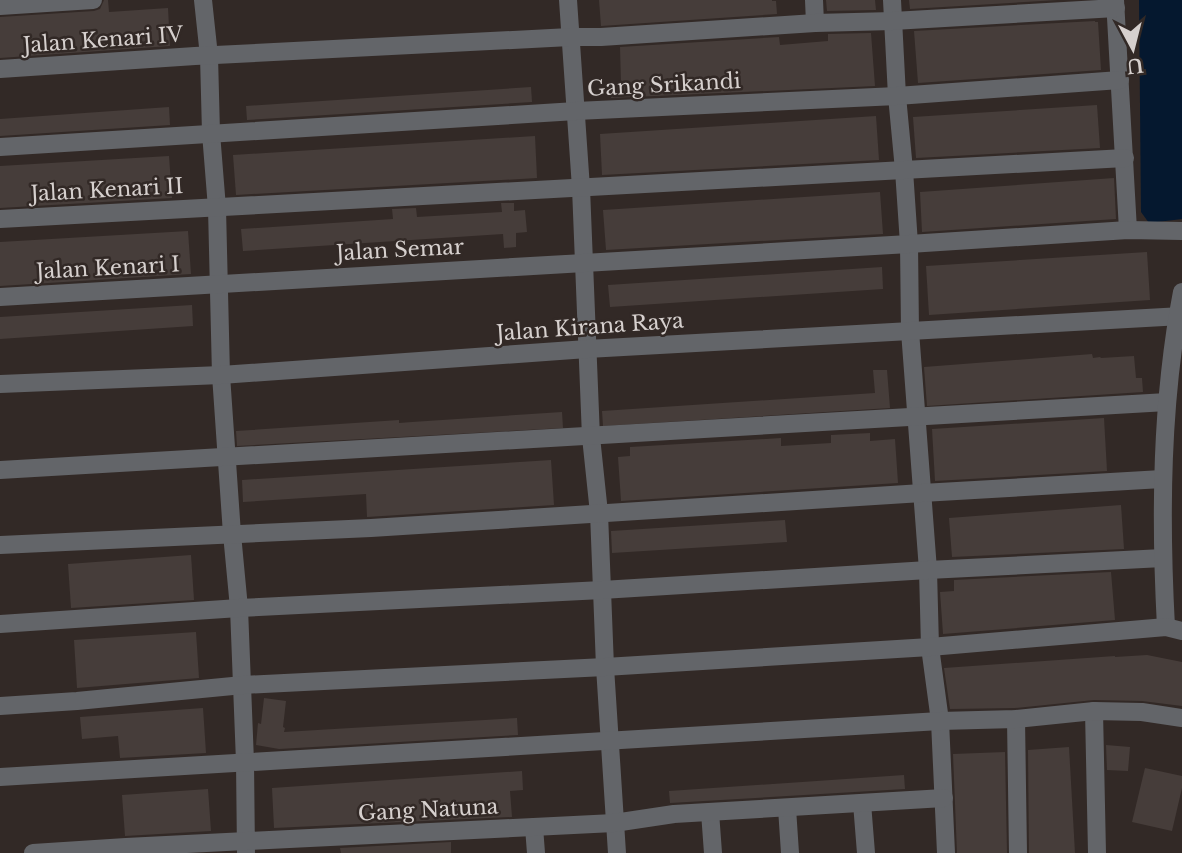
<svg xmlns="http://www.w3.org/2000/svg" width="1182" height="853" font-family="'Libre Baskerville',serif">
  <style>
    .water { fill: #05182f }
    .building { fill: #463d3a }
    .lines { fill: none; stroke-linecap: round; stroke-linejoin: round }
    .minor { stroke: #636569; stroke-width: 18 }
    .labels { text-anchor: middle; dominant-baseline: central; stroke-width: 5; stroke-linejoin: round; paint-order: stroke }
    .street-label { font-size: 21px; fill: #d6d0ce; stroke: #322926 }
  </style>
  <rect width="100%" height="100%" fill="#322926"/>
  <path class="water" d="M1139 0H1182V219L1149 223 1141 212Z"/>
  <g class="building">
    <path d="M104 0H108L109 12 168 8 170 46 0 58V17L94 11 100 9Z"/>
    <path d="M599 0H772V1H776L777 14 601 26Z"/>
    <path d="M826 0H875L876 10 827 11Z"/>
    <path d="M909 0H1058L910 9Z"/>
    <path d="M1095 21V22H1098L1101 70 918 83 914 31Z"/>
    <path d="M871 33 875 86 611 98 610 83H621L620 47 779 37 780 45 828 41V34Z"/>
    <path d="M531 87 532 102 247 120 246 106Z"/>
    <path d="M1097 105 1100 148 916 158 913 117Z"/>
    <path d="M169 107 170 125 0 136V119Z"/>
    <path d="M876 116 879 160 602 175 600 134Z"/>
    <path d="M535 136 537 178 236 195 233 155Z"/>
    <path d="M169 156 172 198 0 208V166Z"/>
    <path d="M1114 178 1116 219 922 232 920 192Z"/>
    <path d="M880 192 883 234 606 250 603 210Z"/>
    <path d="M501 203H514V211L525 210 527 232 516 233V247L504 248 503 234 243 251 241 229 393 219 392 209 416 208 417 217 502 212Z"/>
    <path d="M188 231 191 274 0 286V242Z"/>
    <path d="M1147 252 1150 300 929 315 926 266Z"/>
    <path d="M882 267 883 289 610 307 608 285Z"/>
    <path d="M192 305 193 326 0 339V317Z"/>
    <path d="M1092 354 1093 358 1100 357 1101 358 1134 356 1136 378H1142L1143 392 927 406 924 367Z"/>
    <path d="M873 370H887L890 408 603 426 602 411 875 393Z"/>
    <path d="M562 412 563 428 237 446 236 431 399 420V423L412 422Z"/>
    <path d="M1104 418 1107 471 935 481 932 429Z"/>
    <path d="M870 433V441L895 439 898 483 621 501 618 457 630 456V447L781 438V446L831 443V435Z"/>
    <path d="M551 460 554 505 367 517 366 494 243 502 242 480Z"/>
    <path d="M1121 505 1124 549 952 557 949 518Z"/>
    <path d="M785 520 787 542 612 553 611 531Z"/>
    <path d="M191 555 194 600 71 608 68 564Z"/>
    <path d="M1111 572 1115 620 943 634 940 592 954 591V580Z"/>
    <path d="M196 632 199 678 77 688 74 640Z"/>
    <path d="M1147 655 1182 662V706L1142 701 1094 700 1015 708 950 709 944 668 1115 656V657Z"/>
    <path d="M264 698 286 701 283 727 285 728 284 732 517 718 518 735 279 749 256 745 258 723 261 724Z"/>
    <path d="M203 708 206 753 120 758 118 736 82 739 80 717Z"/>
    <path d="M1106 745 1130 747 1128 771 1107 770Z"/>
    <path d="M1069 747 1075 853H1029L1028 750Z"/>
    <path d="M1005 752 1007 853H957L953 754Z"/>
    <path d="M1145 768 1182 776V788L1172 831 1132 822Z"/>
    <path d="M522 771 523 790 510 791 512 817 274 828 272 788Z"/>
    <path d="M904 775 905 789 670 803 669 791Z"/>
    <path d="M208 789 211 831 125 836 122 795Z"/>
    <path d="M451 842V853H341L340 848Z"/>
  </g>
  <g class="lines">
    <g class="minor">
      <path d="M203 0 209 56 211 133 217 208 221 375 232 534 239 608 245 762 246 853"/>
      <path d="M568 0 581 188 591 437 599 513 605 667 617 853"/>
      <path d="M814 0 815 23"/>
      <path d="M892 0 897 96 904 170 909 244 910 331 928 570 930 647 940 721 946 853"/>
      <path d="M1115 0 1128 230"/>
      <path d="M0 6 93 0"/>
      <path d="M0 69 195 56 570 37H601L815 23 893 21 1116 8"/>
      <path d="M0 147 576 111 897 96 1120 80"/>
      <path d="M0 219 1125 158"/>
      <path d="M0 297 909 244 1128 230 1182 231"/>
      <path d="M0 384 221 375 587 349 1182 316"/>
      <path d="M0 470C389 450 778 428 1167 402"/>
      <path d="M0 545 371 528 922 493 1162 479"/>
      <path d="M0 624 239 608 602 590 928 570 1163 558"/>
      <path d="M1166 627C1160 515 1161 402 1182 292"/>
      <path d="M0 706 77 701 243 685 605 667 930 647 1166 627 1182 631"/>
      <path d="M1094 711 1097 853"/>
      <path d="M1016 719 1018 853"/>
      <path d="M0 777 940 721 1016 719 1094 711 1142 712 1182 718"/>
      <path d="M862 803 866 853"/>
      <path d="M787 808 790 853"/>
      <path d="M710 812 713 853"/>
      <path d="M534 827 536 853"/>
      <path d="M33 853 126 847 614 823 674 814 944 798"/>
    </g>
  </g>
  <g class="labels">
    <g class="street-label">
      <text transform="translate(103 40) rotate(-4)">Jalan Kenari IV</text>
      <text transform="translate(664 85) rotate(-3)">Gang Srikandi</text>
      <text transform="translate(107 190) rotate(-3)">Jalan Kenari II</text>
      <text transform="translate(400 250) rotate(-3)">Jalan Semar</text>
      <text transform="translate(108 268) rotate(-3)">Jalan Kenari I</text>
      <text transform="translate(590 327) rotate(-4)">Jalan Kirana Raya</text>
      <text transform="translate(428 810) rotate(-3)">Gang Natuna</text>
    </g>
  </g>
  <g transform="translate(1133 49) rotate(173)" stroke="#322926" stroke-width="5" paint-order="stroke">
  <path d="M0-5L12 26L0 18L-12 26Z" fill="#d6d0ce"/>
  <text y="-10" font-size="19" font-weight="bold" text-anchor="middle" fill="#d6d0ce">U</text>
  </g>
</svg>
